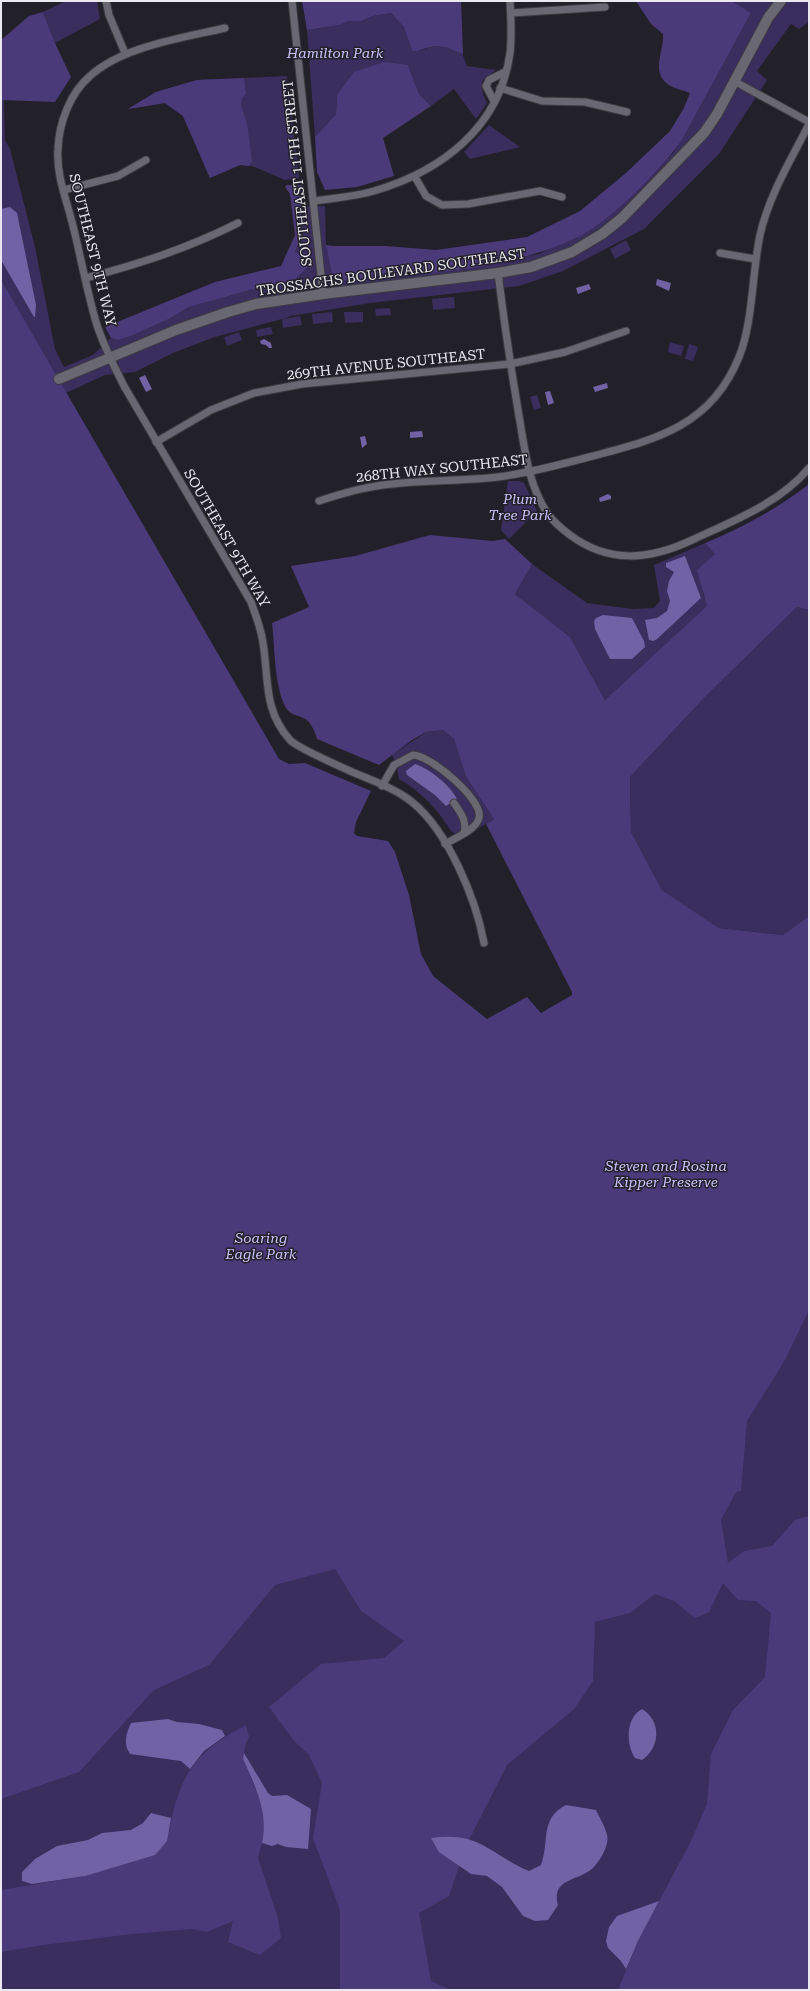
<svg xmlns="http://www.w3.org/2000/svg" width="810" height="1991" font-family="'Roboto Serif',serif">
  <style>
    .green { fill: #392e5d }
    .forest { fill: #4a3a7a }
    .water { fill: #7162a6 }
    .lines { fill: none; stroke-linecap: round; stroke-linejoin: round }
    .street-casing { stroke: #3c3b42; stroke-width: 9 }
    .secondary-casing { stroke: #3c3b42; stroke-width: 12 }
    .street { stroke: #696872; stroke-width: 7 }
    .secondary { stroke: #696872; stroke-width: 10 }
    .labels { text-anchor: middle; dominant-baseline: central; stroke-width: 3; stroke-linejoin: round; paint-order: stroke }
    .park-label { font-size: 14px; font-style: italic; fill: #cdc3fd; stroke: #222129 }
    .street-label { font-size: 14px; fill: #eae9ef; stroke: #222129 }
  </style>
  <rect width="100%" height="100%" fill="#222129"/>
  <g class="green">
    <path d="M66 1H97L100 19 55 43 43 12Z"/>
    <path d="M732 1H809V22L799 29 791 24 757 71 767 80 719 154 644 229 563 271 519 286 370 303 291 316 283 319 300 316 302 325 283 328 282 319 215 337 173 353 135 372 105 375 66 393 497 1136 809 960V1990H1V100H4L5 140 10 149 35 247 55 349 64 367 93 355 111 338 118 340 131 336 169 319 189 307 272 284 278 287 292 282 309 266 295 252C302 237 300 222 304 207L325 206 326 245 332 275 423 274 491 263 539 254 605 219 672 154 682 140 751 13Z"/>
    <path d="M391 13 404 27 412 51C420 52 423 49 431 47 442 44 452 50 462 53L467 66 496 70 482 81 483 94 487 103 476 119 454 89 431 106 419 94 408 65 337 95 336 114 315 137 307 30 340 25 349 21H361L373 16Z"/>
    <path d="M287 76 299 178 285 180 252 166 240 165 210 178 183 116 165 103 128 109 156 92 197 80Z"/>
    <path d="M489 125 520 147 470 159 464 152Z"/>
    <path d="M626 240 631 250 615 259 610 249Z"/>
    <path d="M454 297 455 308 433 310 432 299Z"/>
    <path d="M390 308 391 315 376 316 375 309Z"/>
    <path d="M332 312 333 322 313 324 312 314Z"/>
    <path d="M344 312H363V322L345 323Z"/>
    <path d="M271 327 273 334 257 337 256 330Z"/>
    <path d="M239 332 242 340 227 346 224 337Z"/>
    <path d="M670 342 684 346 681 356 668 352Z"/>
    <path d="M689 344 698 347 693 361 685 359Z"/>
    <path d="M537 395 541 408 534 410 530 397Z"/>
    <path d="M508 481H519L524 483 537 511 509 539 501 530Z"/>
    <path d="M705 543 715 554 703 593 708 606 605 700 570 637 515 594 532 564 587 603 633 609 654 608 660 601 654 565Z"/>
    <path d="M797 607 809 610V916L783 935 719 928 662 890 631 832 630 777 706 696Z"/>
    <path d="M443 730 454 739 466 777 494 819 460 839 456 834 451 831C437 808 422 793 399 779L397 767 392 755 426 732Z"/>
  </g>
  <g class="forest">
    <path d="M302 1H461L463 54C453 50 442 44 431 47 423 48 420 52 412 51L404 27 391 13 373 16 361 21H349L340 25 307 30Z"/>
    <path d="M636 1H732L751 13 682 140C661 169 610 222 578 237 508 271 421 274 344 280L332 275 326 245 333 246H386L436 250 527 237 580 211 626 173 670 131 684 108 690 93C683 90 675 89 669 85 650 72 664 53 663 34L651 24Z"/>
    <path d="M43 12 55 43 71 77 55 102 1 100V40L29 16Z"/>
    <path d="M384 62 408 65 419 94 431 106 383 138 394 176 357 187 325 190 317 172 315 137 336 114 337 95 354 72Z"/>
    <path d="M244 78 246 94 242 98 241 106 247 123 252 161 249 166 240 165 210 178 183 116 165 103 128 109 156 92 197 80Z"/>
    <path d="M287 185H303C304 197 303 206 301 217 298 232 302 237 295 252L298 254 308 253 309 266 292 282 278 287 272 284 189 307 169 319 131 336 118 340 111 338 105 327 215 282 281 266 295 235 290 194 285 187Z"/>
    <path d="M1 280 279 759 289 764 305 763 371 791 356 822 354 833 357 836 388 841 395 852 409 895 421 954 433 976 487 1019 527 997 541 1013 572 995V992L486 824 494 819 466 777 454 739 443 730 426 732 412 740 379 765 317 739C315 732 312 725 307 720 300 715 291 716 286 708 274 686 275 648 272 623L309 607 291 566 355 556 430 535 493 541 505 539 532 564 515 594 570 637 605 700 707 606 697 570 715 554 705 543C743 527 777 509 809 484V610L797 607 706 696 630 777 631 832 662 890 719 928 783 935 809 916V1310L785 1360 747 1421 741 1491 736 1492 721 1520 728 1563 744 1551 772 1546 795 1520 809 1516V1990H618L638 1941 691 1841 707 1804 711 1754 733 1710 765 1677 771 1613 756 1601 738 1600 723 1583 709 1612 695 1618 674 1601 655 1594 630 1613 595 1622 593 1681 574 1709 507 1765 465 1848 449 1896 419 1913 431 1981 451 1990 340 1989V1910L313 1838 322 1783 309 1755 295 1742 269 1707 321 1664 384 1658 404 1641 361 1611 335 1569 275 1585 209 1665 154 1690 79 1772 1 1799Z"/>
    <path d="M246 1725 249 1737 245 1746 243 1759 264 1810V1834L258 1858 278 1918 281 1938 260 1955 228 1942 233 1921 207 1932 192 1929 132 1934 43 1945 1 1952V1890L85 1876 167 1841C178 1780 190 1754 246 1725Z"/>
  </g>
  <g class="water">
    <path d="M10 207 17 213 36 305 35 317H34L1 260V209Z"/>
    <path d="M657 279 671 283 669 291 656 285Z"/>
    <path d="M589 284 591 289 578 294 576 288Z"/>
    <path d="M264 339 271 343 272 348H269L266 345 261 344 260 341Z"/>
    <path d="M145 375 152 389 146 392 139 378Z"/>
    <path d="M607 383 608 388 595 392 593 387Z"/>
    <path d="M550 391 554 403 548 405 545 392Z"/>
    <path d="M422 431 423 437 410 438V432Z"/>
    <path d="M365 436 367 444 362 448 360 437Z"/>
    <path d="M608 494 611 496V499L600 502 599 498Z"/>
    <path d="M685 556 701 598 657 639 653 641 649 640 645 620 657 618 667 611 670 601 667 591 669 581 674 572 666 567V563Z"/>
    <path d="M603 615 632 618 644 641 645 647 632 659H610L595 629 594 621 596 618Z"/>
    <path d="M415 764C430 769 450 785 457 799L446 806 435 795 407 775 406 771Z"/>
    <path d="M642 1709C662 1721 660 1748 642 1760L635 1758C626 1745 625 1718 642 1709Z"/>
    <path d="M168 1719 177 1722 199 1724 222 1730 225 1736 204 1751 190 1769 181 1761 130 1754C123 1744 126 1734 131 1723Z"/>
    <path d="M244 1753 268 1793 272 1796 287 1795 311 1809 308 1849 286 1847 278 1844 272 1846 262 1843C269 1813 255 1786 243 1759Z"/>
    <path d="M566 1805 596 1810C599 1817 605 1826 607 1835 610 1845 598 1866 589 1871 575 1881 551 1880 558 1905L548 1920 535 1921 523 1916 502 1887 487 1876 471 1874 439 1852 431 1838C481 1831 489 1854 529 1871L541 1865C550 1841 539 1819 566 1805Z"/>
    <path d="M151 1813 171 1818 167 1841 155 1855 85 1876 32 1884 22 1881V1872L35 1859 57 1846 88 1840 102 1833 131 1830 143 1823Z"/>
    <path d="M659 1901 638 1941 626 1969 621 1961 608 1948 606 1941 609 1927 617 1916Z"/>
  </g>
  <g class="lines">
    <defs>
      <g id="street">
        <path d="M106 1 109 15 125 53"/>
        <path d="M292 1 323 294"/>
        <path d="M511 13 605 7"/>
        <path d="M225 28C183 38 123 46 90 76 70 93 59 123 58 149 56 175 67 201 73 226 81 258 87 291 96 322 103 345 114 366 124 386L251 602C256 616 261 628 263 643 269 679 263 710 290 740 296 747 339 766 350 771 370 780 395 788 412 802 448 831 476 899 484 943"/>
        <path d="M734 81 809 122"/>
        <path d="M500 88 542 101 585 102 627 112"/>
        <path d="M494 101 486 86 489 80 505 72"/>
        <path d="M415 177 426 196 442 205 468 204 540 191 562 197"/>
        <path d="M64 190 118 176 146 160"/>
        <path d="M314 201C334 198 354 197 374 191 442 171 500 127 510 53 512 36 511 18 510 1"/>
        <path d="M720 253 755 259"/>
        <path d="M498 273C504 321 511 369 519 416 525 450 528 485 548 514 554 523 562 529 570 535 609 564 650 560 692 540 733 521 780 503 809 468"/>
        <path d="M86 278C142 263 186 249 238 223"/>
        <path d="M156 442 211 410 254 393 302 384 510 364 565 352 626 331"/>
        <path d="M319 501C343 493 367 486 392 484 427 480 463 481 498 477 529 473 559 465 589 457 654 440 711 427 739 357 753 323 752 273 760 235 769 195 791 160 809 124"/>
        <path d="M382 786 394 765 413 755C430 755 484 800 479 818 476 830 455 838 445 844"/>
        <path d="M454 803C461 813 467 821 464 833"/>
      </g>
      <path id="secondary" d="M59 379 176 330 228 312 256 304 323 294 498 273 531 267 572 252 602 234 622 218 704 133 717 114 768 18 781 1"/>
    </defs>
    <use href="#street" class="street-casing"/>
    <use href="#secondary" class="secondary-casing"/>
    <use href="#street" class="street"/>
    <use href="#secondary" class="secondary"/>
  </g>
  <g class="labels">
    <g class="park-label">
      <text x="335" y="53">Hamilton Park</text>
      <text x="520" y="499">Plum<tspan x="520" dy="16">Tree Park</tspan></text>
      <text x="666" y="1166">Steven and Rosina<tspan x="666" dy="16">Kipper Preserve</tspan></text>
      <text x="261" y="1238">Soaring<tspan x="261" dy="16">Eagle Park</tspan></text>
    </g>
    <g class="street-label">
      <text transform="translate(297 173) rotate(-96)">SOUTHEAST 11TH STREET</text>
      <text transform="translate(93 250) rotate(76)">SOUTHEAST 9TH WAY</text>
      <text transform="translate(391 272) rotate(-8)">TROSSACHS BOULEVARD SOUTHEAST</text>
      <text transform="translate(386 364) rotate(-6)">269TH AVENUE SOUTHEAST</text>
      <text transform="translate(442 468) rotate(-6)">268TH WAY SOUTHEAST</text>
      <text transform="translate(227 538) rotate(60)">SOUTHEAST 9TH WAY</text>
    </g>
  </g>
  <rect width="810" height="1991" fill="none" stroke="#eae9ef" stroke-width="4"/>
</svg>
